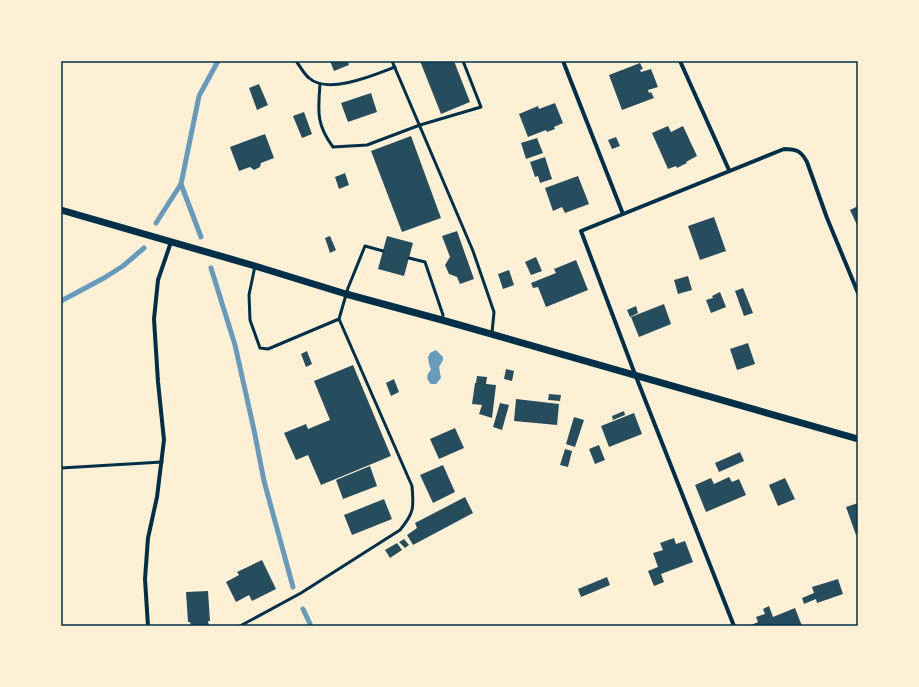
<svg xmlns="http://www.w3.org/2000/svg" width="919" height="687" font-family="Inter,sans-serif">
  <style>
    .water { fill: #669bbc }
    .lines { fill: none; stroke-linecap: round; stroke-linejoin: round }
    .stream { stroke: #669bbc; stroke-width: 5 }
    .building { fill: #264d5e }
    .service { stroke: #003049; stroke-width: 3 }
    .minor { stroke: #003049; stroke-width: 4 }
    .tertiary { stroke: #003049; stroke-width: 7 }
    .neatline { fill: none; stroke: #003049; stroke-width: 1.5 }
  </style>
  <rect width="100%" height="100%" fill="#fdf0d5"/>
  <path class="water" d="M436 350 443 357V360L439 367 441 378 436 384H431C426 379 426 375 431 370L429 364 428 357 430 353Z"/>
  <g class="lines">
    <g class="stream">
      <path d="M156 223 181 184"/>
      <path d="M201 237 181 184 199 96 218 61"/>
      <path d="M211 268 235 345 254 430 264 481 293 587"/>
      <path d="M61 301 104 278 123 266 144 248"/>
      <path d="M303 609 311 626"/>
    </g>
  </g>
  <g class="building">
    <path d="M330 61H348L349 65 334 71Z"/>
    <path d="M420 61H454L470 102 441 114Z"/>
    <path d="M640 63 643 69 640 70 641 72 651 69 658 87 648 90 649 93 651 92 654 98 622 110 609 75Z"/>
    <path d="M259 84 268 105 257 110 249 88Z"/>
    <path d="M371 93 377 112 348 122 341 103Z"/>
    <path d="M555 103 563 123 554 127 555 129 547 132 546 130 528 137 519 114 538 106 539 109Z"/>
    <path d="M304 112 312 134 302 138 293 116Z"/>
    <path d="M668 126 671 132 683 126 697 156 686 162 687 163 677 168 676 166 668 169 652 133Z"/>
    <path d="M265 134 274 158 261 163 260 167 254 170 250 167 239 171 230 147Z"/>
    <path d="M411 136 441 218 402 232 371 151Z"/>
    <path d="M616 137 620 146 612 149 608 140Z"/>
    <path d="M537 138 543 153 526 159 521 143Z"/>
    <path d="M545 157 552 179 540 183 538 176 535 177 530 162Z"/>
    <path d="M345 173 349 185 339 189 335 177Z"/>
    <path d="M578 176 589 204 565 213 562 207 553 211 545 188Z"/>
    <path d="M858 206V227L850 210Z"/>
    <path d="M714 217 726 251 700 260 688 226Z"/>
    <path d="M457 231 474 279 460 284 457 277 449 274 445 265 450 257 442 236Z"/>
    <path d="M330 236 336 250 330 253 325 238Z"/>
    <path d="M387 236 413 243 404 276 378 269Z"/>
    <path d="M536 257 542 271 531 275 525 262Z"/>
    <path d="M576 260 588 290 546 307 538 287 533 288 531 283 556 273 554 269Z"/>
    <path d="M509 270 514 285 503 289 498 274Z"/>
    <path d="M688 276 692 290 678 294 674 280Z"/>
    <path d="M743 288 753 313 744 316 735 291Z"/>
    <path d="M720 292 726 307 711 313 706 300 713 298 712 296Z"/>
    <path d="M664 304 671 324 639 337 631 317Z"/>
    <path d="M636 306 638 313 630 317 627 310Z"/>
    <path d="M748 343 755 364 737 370 730 349Z"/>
    <path d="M307 351 312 364 306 367 301 354Z"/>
    <path d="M353 365 391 456 321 485 308 455 296 460 284 433 306 424 308 429 330 420 314 381Z"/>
    <path d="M506 369 514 371 512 381 504 379Z"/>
    <path d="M477 376 487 377 486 384 496 385 492 418 479 414 482 405 472 404 475 383H476Z"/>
    <path d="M394 379 399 392 391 396 386 383Z"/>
    <path d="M549 394 561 395 560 401 548 400Z"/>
    <path d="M516 399 559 404 557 425 514 421Z"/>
    <path d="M500 403 509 405 502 430 493 427Z"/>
    <path d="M624 411 625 415 613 420 612 416Z"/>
    <path d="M634 413 642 434 609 447 601 426Z"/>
    <path d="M574 417 584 420 575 447 566 444Z"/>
    <path d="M455 428 464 448 439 459 430 439Z"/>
    <path d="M599 445 605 460 595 464 589 449Z"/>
    <path d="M565 449 572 451 568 467 560 465Z"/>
    <path d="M740 452 744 461 719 472 715 463Z"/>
    <path d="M443 465 455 492 433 503 420 475Z"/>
    <path d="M370 466 377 486 343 499 336 480Z"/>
    <path d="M729 477 732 482 739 479 746 495 706 512 695 485 711 478 714 484Z"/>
    <path d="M785 478 795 499 778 506 769 485Z"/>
    <path d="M465 497 473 513 413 545 407 535 417 528 415 523Z"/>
    <path d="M384 499 392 519 352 535 344 515Z"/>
    <path d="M858 503V534L856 535 846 507Z"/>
    <path d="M674 538 676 544 685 541 693 562 661 574 664 582 654 586 648 571 658 567 653 553 663 550 660 543Z"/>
    <path d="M404 539 409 545 405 548 399 542Z"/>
    <path d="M397 543 402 550 390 558 385 550Z"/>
    <path d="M262 560 276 589 252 601 249 595 236 602 226 582 239 575 237 572Z"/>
    <path d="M607 577 610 585 581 597 578 589Z"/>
    <path d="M838 579 843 594 817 603 816 599 804 604 802 598 814 593 812 587Z"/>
    <path d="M208 591 210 621H208L209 626H191L190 622H188L186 592Z"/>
    <path d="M769 606 773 617 795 608 802 626H749L758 622 756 617 765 614 763 609Z"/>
  </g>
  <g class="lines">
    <g class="service">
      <path d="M296 61C300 66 304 74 309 78 328 95 374 75 395 67"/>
      <path d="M392 61 473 251 494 312 492 333"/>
      <path d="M320 84C318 111 316 124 333 147L367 145 420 125 481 107 463 61"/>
      <path d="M409 258 425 262 443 315 442 320"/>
      <path d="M255 266 249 295 250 320 260 348 268 349 339 319 348 288 365 246 383 251"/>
      <path d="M61 468 162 462"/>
      <path d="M240 626 301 593 400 530C414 513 414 508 412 486L339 319"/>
    </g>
    <g class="minor">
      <path d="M563 61 623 214"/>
      <path d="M680 61 729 170"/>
      <path d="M148 626 145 579 148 538 157 497 164 440 158 382 154 319 158 280 171 242"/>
      <path d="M734 626 633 369 581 231 784 149C797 149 801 151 807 162L827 218 858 293"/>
    </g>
    <path class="tertiary" d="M61 210 255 266 346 294 442 320 858 439"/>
  </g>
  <rect width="919" height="687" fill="none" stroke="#fdf0d5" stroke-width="124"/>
  <rect x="62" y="62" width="795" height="563" class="neatline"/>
</svg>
